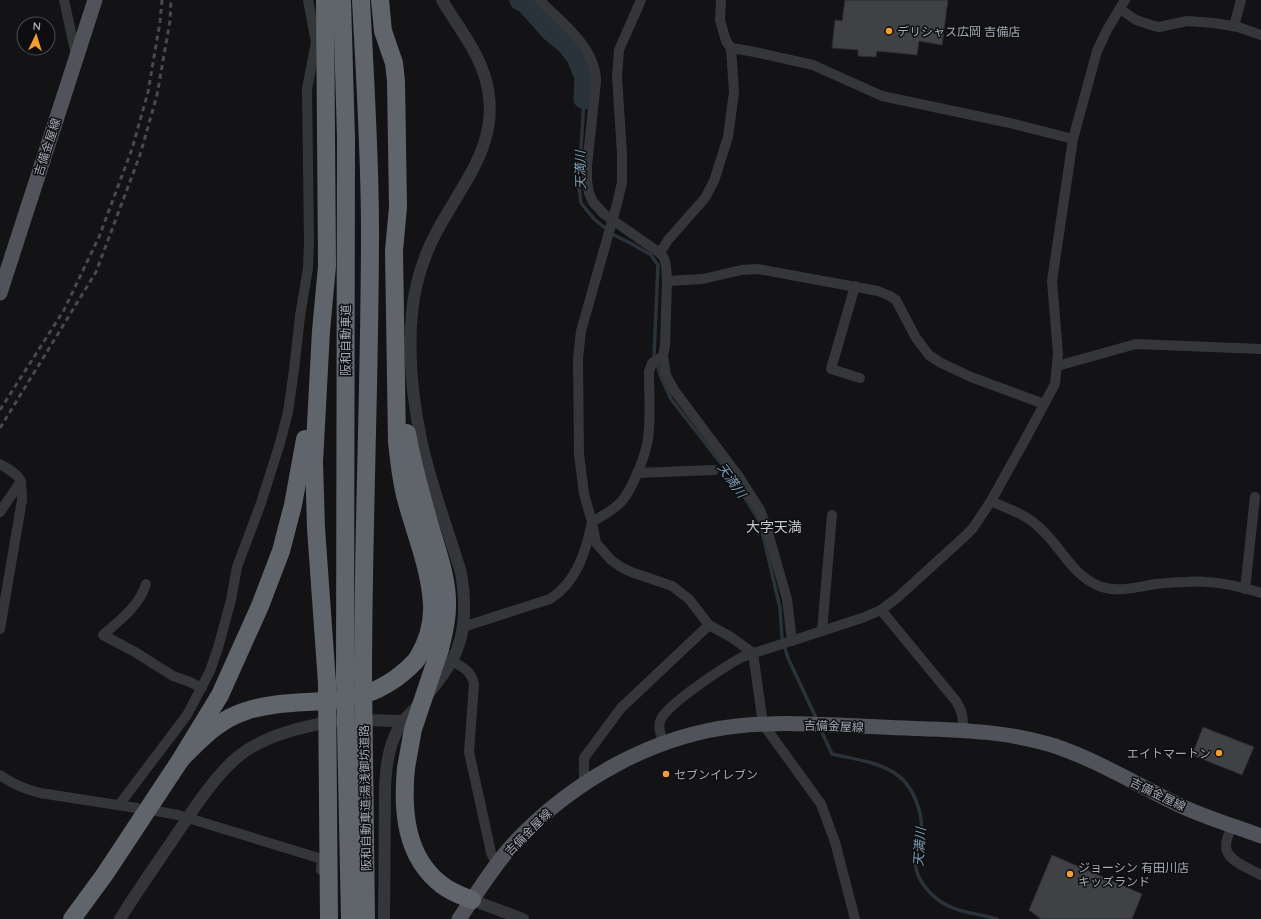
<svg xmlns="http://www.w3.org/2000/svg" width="1261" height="919" font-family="Quicksand,'Noto Sans JP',sans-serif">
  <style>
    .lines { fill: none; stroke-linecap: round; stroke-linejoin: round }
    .stream { stroke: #293339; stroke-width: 3.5 }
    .river { stroke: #293339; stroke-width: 21 }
    .building { fill: #3f4145; stroke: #2d2d31 }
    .minor { stroke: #34363a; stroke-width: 10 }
    .tertiary { stroke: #34363a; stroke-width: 12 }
    .primary { stroke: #505359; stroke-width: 15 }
    .motorway { stroke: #60646b; stroke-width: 18 }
    .rail { stroke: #474a4f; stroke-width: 3; stroke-dasharray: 5 4; stroke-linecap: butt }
    .motorway-bridge { stroke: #60646b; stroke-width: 18 }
    .poi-dot { fill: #f59e2b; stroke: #0e0e10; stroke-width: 1.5 }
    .labels { text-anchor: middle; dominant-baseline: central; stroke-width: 3; stroke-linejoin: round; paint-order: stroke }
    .poi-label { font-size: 12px; fill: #a4abb6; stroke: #0e0e10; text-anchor: start }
    .street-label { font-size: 12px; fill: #a4abb6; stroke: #0e0e10 }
    .water-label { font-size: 13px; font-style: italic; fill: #7a9db2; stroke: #0e0e10 }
    .quarter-label { font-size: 14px; fill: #c5cad2; stroke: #0e0e10 }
  </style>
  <rect width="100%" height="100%" fill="#131315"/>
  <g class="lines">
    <g class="stream">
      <path d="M584 99 581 149 577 171 581 203 594 219 614 235 632 244 651 255 658 265 654 355 661 377 671 399 734 480 760 522 780 608 782 638 788 658 817 720"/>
      <path d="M820 728 832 754C852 759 877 761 896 774 914 786 924 815 921 836 920 848 913 861 917 872 920 882 929 893 937 899 955 913 977 913 997 919"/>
    </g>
    <path class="river" d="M520 0 525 2 551 31 567 44 577 57 585 77 584 99"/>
  </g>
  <g class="building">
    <path d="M845 0H948L942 45 919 41 917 55 877 51 876 57 858 56V50L832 48 835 20 842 21Z"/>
    <path d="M1203 727 1254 747 1242 775 1192 755Z"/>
    <path d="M1052 855 1142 894 1132 919H1041L1029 910Z"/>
  </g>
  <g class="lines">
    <g class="minor">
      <path d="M64 0 76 55"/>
      <path d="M539 0C561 21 596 48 596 81L587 166V181L589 193 593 202 604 214 660 253"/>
      <path d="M641 0 619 50 617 76 622 154V182L617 204 581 331 578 358 579 454 584 494 592 522 596 543 611 560 621 567 631 572 672 586 689 599 709 625 731 637 753 653 763 724 821 804 835 842 855 919"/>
      <path d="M1120 9 1136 20 1154 26 1159 27 1187 21 1214 23 1238 27 1261 35"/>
      <path d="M1234 26 1241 0"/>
      <path d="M731 48 755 52 813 65 882 96 1010 123 1073 139"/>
      <path d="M667 281 703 279 741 270 758 269 878 291 890 296 896 300 916 338 929 355 941 363 971 377 1044 404"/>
      <path d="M855 286 831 369 860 378"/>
      <path d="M663 356 666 375 674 390 739 477 760 510 767 529 787 599 792 641"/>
      <path d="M1057 366 1136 344 1261 349"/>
      <path d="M0 464C20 476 22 476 22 500L0 629"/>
      <path d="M637 473 714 470"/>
      <path d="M991 501C1008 509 1028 515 1041 529 1061 547 1072 575 1099 586 1117 593 1137 587 1156 584 1166 583 1176 582 1186 582 1210 580 1238 586 1261 593"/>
      <path d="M0 512 21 481"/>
      <path d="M146 584C140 605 119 621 103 635L135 652 173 676 190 682 202 688"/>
      <path d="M1245 589 1255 497"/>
      <path d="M881 610 956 701C963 712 963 718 963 731"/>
      <path d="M463 627 550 599C577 582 586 551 592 522 602 516 614 510 622 501 633 487 645 457 648 439 651 418 649 394 649 372L652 363 663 356 665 346 667 281 666 265 664 258 660 253 668 240 705 198 714 181 728 137 734 92 731 48 726 41 720 20 721 0"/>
      <path d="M822 631 832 515"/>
      <path d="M452 661C463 667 471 671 474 684L469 752 489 843 491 853 497 864"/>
      <path d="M664 743C661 735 657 727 661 719 669 703 724 667 742 657L862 618 881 610 897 598 963 538 973 528 991 501 1026 438 1055 384 1058 354 1052 281 1073 139 1097 51 1107 30 1125 0"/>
      <path d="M0 775C12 784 25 789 40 793L137 808"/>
      <path d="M584 784V758L621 708 709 625"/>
      <path d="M119 805 187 715 210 671 218 648 231 600 237 567 261 503 280 443 288 412 294 370 300 316 308 268 309 242 307 89 316 42 308 0"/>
      <path d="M156 811 178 815 322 859 321 870"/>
      <path d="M1233 826C1214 857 1237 862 1261 875"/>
    </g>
    <g class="tertiary">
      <path d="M356 720 403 721"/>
      <path d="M472 900 523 919"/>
      <path d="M120 919C137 891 156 865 174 838 193 810 214 776 240 755 266 735 302 727 334 721"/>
      <path d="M384 919 385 788C386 767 388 748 398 729 405 716 416 709 424 699 434 687 444 675 451 662 467 635 466 602 461 573 448 530 432 488 422 444 413 403 408 355 412 313 414 289 421 265 431 243 457 187 507 143 484 74 475 47 456 24 442 0"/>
    </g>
    <g class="primary">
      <path d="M0 293 95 0"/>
      <path d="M459 919C478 892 495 863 518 839 575 780 654 735 737 726 785 721 834 725 881 727 939 730 999 728 1055 746 1099 761 1139 786 1181 806 1207 818 1234 826 1261 836"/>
    </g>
    <g class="motorway">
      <path d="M325 0 327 266 321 331 314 462 316 528 327 683"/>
      <path d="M342 0 346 138 345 679"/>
      <path d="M361 0C365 77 370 154 370 231 370 380 363 529 363 678"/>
      <path d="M407 433C413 468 423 502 433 536 440 559 448 583 447 607 447 622 443 636 440 649"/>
      <path d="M181 759C200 740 219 719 246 711 284 698 327 706 365 694 376 691 386 685 395 679 403 673 411 667 417 659 427 643 433 623 432 604 430 568 415 533 406 499 401 480 399 461 397 442L394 251 398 207 396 81 394 63 383 31 380 0"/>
      <path d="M406 768C402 810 405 857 442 885 451 892 462 896 472 900"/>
      <path d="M72 919 105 874 181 759 220 695 260 606 281 551 293 505 305 439"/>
    </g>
    <g class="rail">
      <path d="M0 410 64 310 99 237 132 149 148 92 160 22 162 0"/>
      <path d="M0 428 96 272 140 155 157 95 170 21 171 0"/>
    </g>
    <g class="motorway-bridge">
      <path d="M363 678 366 919"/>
      <path d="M345 679 350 919"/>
      <path d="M327 683 329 919"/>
      <path d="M406 768 413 729 440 649"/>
    </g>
  </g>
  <g class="poi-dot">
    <circle cx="889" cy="31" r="4"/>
    <circle cx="1219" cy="753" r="4"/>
    <circle cx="666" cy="774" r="4"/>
    <circle cx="1070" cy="874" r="4"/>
  </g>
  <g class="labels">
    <g class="poi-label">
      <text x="897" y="31">デリシャス広岡 吉備店</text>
      <text x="1211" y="753" text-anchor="end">エイトマートン</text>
      <text x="674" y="774">セブンイレブン</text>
      <text x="1078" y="867">ジョーシン 有田川店<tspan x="1078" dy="14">キッズランド</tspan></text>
    </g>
    <g class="street-label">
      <text transform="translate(47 147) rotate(-72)">吉備金屋線</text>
      <text transform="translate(345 340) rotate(-90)">阪和自動車道</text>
      <text transform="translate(834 726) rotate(2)">吉備金屋線</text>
      <text transform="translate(1158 794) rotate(26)">吉備金屋線</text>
      <text transform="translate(365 798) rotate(-91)">阪和自動車道;湯浅御坊道路</text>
      <text transform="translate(528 832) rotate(-45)">吉備金屋線</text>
    </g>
    <g class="water-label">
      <text transform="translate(580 170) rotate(-91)">天満川</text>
      <text transform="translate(732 480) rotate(55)">天満川</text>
      <text transform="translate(919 847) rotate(-86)">天満川</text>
    </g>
    <g class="quarter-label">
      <text x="774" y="527">大字天満</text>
    </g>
  </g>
  <g transform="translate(36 36) rotate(4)"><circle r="19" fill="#0e0e10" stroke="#4a4d52"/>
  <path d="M0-3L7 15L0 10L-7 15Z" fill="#f59e2b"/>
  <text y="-6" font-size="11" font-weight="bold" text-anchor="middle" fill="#a4abb6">N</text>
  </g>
</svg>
